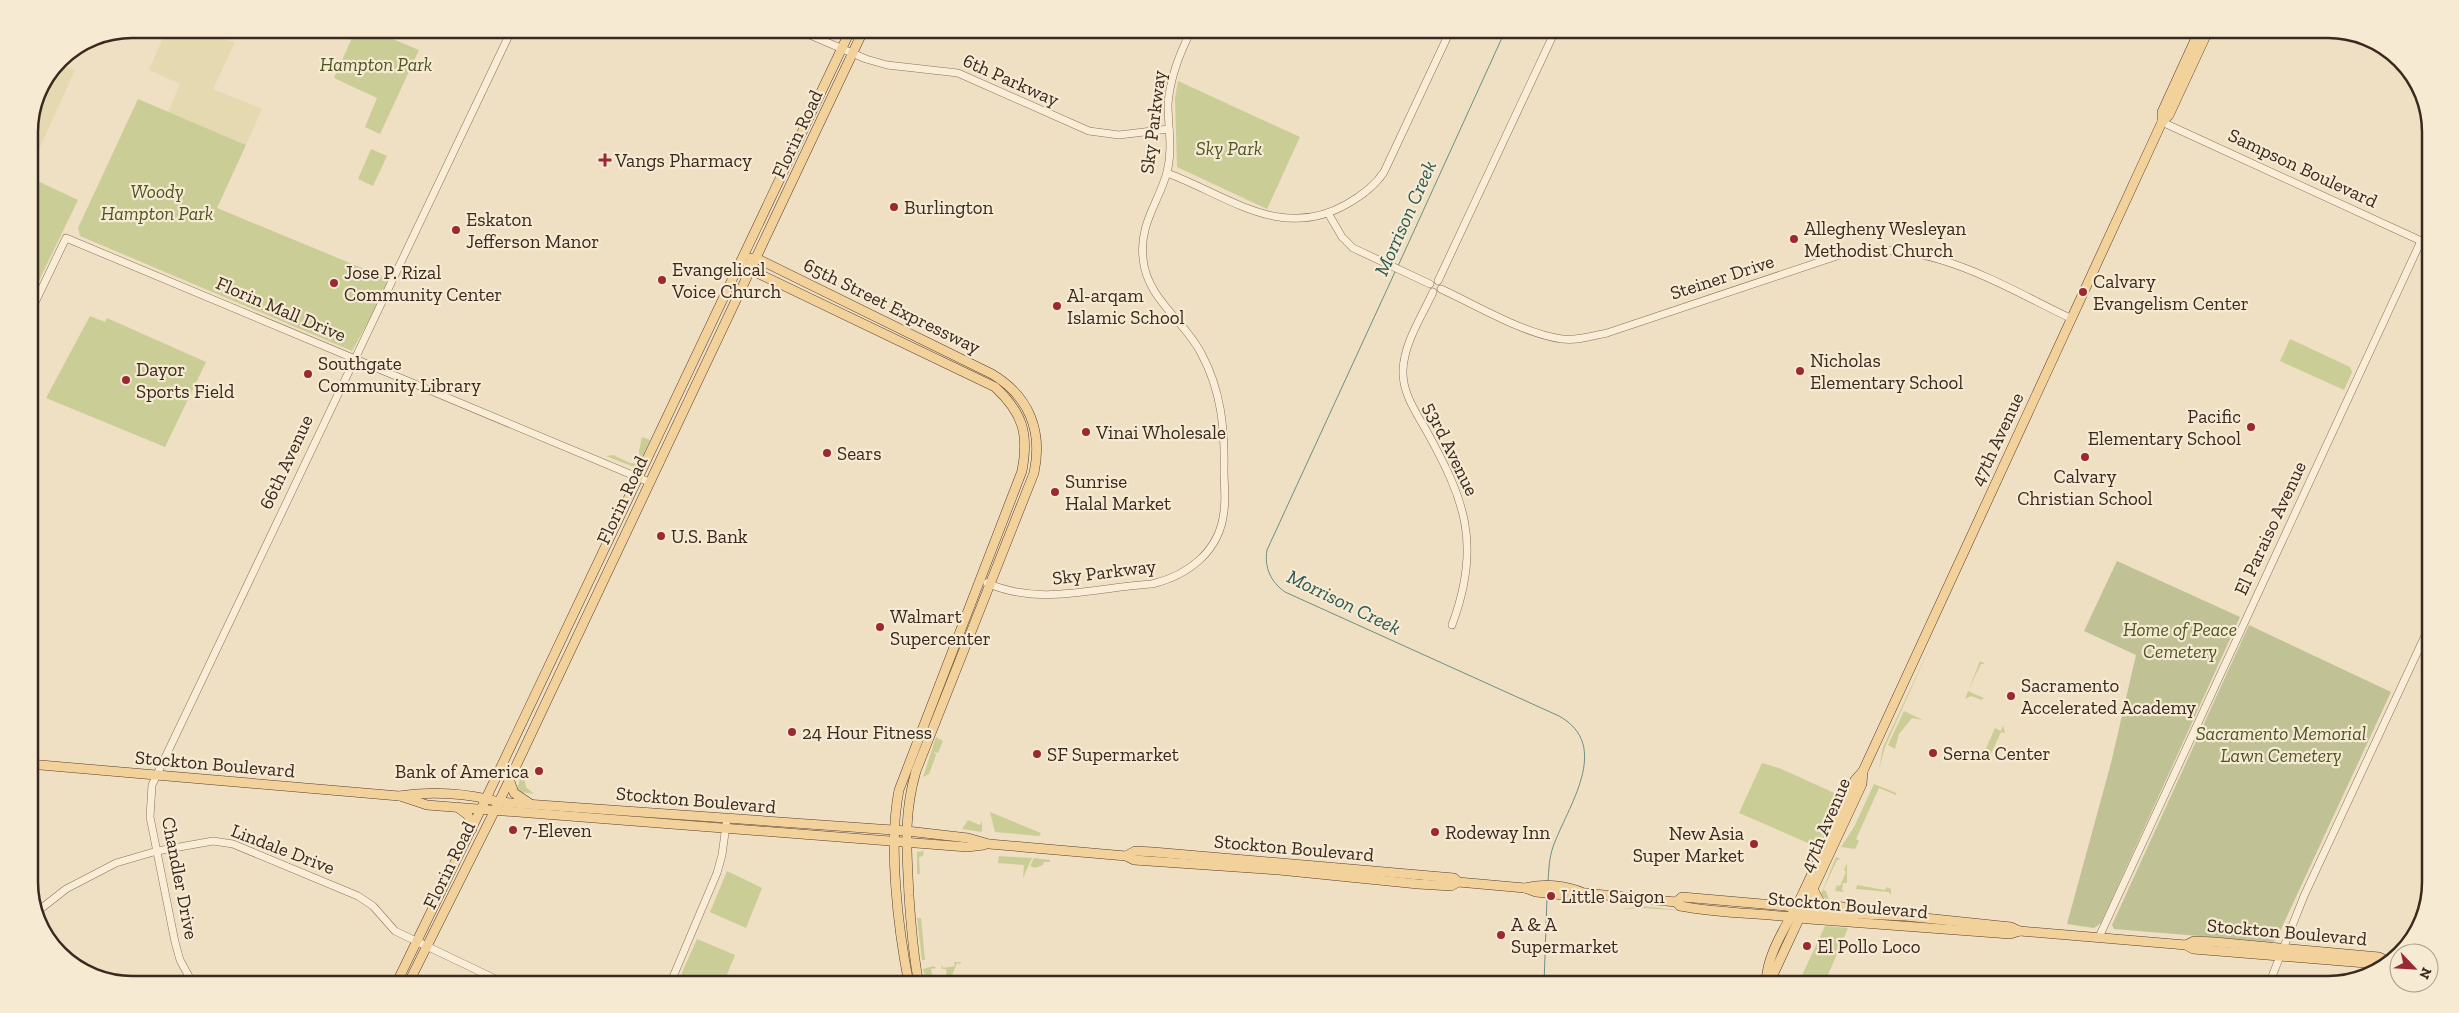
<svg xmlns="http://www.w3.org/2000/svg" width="2459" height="1013" font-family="'Zilla Slab',serif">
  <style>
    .farmland { fill: #e5d9b1 }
    .green { fill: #cbcd97 }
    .cemetery { fill: #c0c296 }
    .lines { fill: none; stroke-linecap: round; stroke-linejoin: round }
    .stream { stroke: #6c9085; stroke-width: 1 }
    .minor-casing { stroke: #8a705a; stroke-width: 8 }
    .major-casing { stroke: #573e2e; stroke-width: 10 }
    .minor { stroke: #f9edd7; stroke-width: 7 }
    .major { stroke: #f3d19b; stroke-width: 9 }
    .poi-dot { fill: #9a2931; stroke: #f6ead3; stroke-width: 2 }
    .labels { text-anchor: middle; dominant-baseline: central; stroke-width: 4.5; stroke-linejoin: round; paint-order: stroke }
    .park-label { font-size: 19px; font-style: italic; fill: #4d5624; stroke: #f6ead3 }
    .street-label { font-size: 19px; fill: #39291e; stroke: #f6ead3 }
    .poi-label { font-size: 19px; fill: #39291e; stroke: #f6ead3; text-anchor: start }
    .water-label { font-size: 20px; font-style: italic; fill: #2d5953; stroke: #f6ead3 }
    .rim { fill: none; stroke: #39291e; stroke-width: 2.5 }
  </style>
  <rect width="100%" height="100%" fill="#efdfc3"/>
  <g class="farmland">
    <path d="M174 29 235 42 213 89 262 109 246 145 168 112 180 84 149 70 163 38Z"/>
    <path d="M57 62 75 70 29 171V125L37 92Z"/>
  </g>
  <g class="green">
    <path d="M356 29H369L419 50 380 134 365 127 377 98 334 78Z"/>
    <path d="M1178 81 1300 137 1267 209 1177 167 1175 98Z"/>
    <path d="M138 99 246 145 217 208 391 280 352 351 80 236 78 228Z"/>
    <path d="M371 149 387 156 373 186 358 179Z"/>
    <path d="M29 177 78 200 29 301Z"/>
    <path d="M90 316 105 322 107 318 206 362 165 447 46 398Z"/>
    <path d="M2290 339 2350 367 2352 372 2344 390 2280 361Z"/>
    <path d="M642 437 650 440 640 461 639 451Z"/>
    <path d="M613 455 630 463 639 464 634 467 606 456Z"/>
    <path d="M1933 640 1885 747 1879 769 1883 747Z"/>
    <path d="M1980 661 1985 664H1981L1968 691 1984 698 1981 700 1971 696 1965 699Z"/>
    <path d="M1904 711 1923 720 1912 718 1899 734 1895 749 1888 745Z"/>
    <path d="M2003 725 2005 733 2001 732 1988 760 1982 757 1995 728 2001 731Z"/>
    <path d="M936 737 943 741 938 753 934 752 936 755 929 774 923 777Z"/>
    <path d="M1762 763 1779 768 1841 796 1817 847 1739 813Z"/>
    <path d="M521 776 524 778 526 787 534 794 520 792 517 789Z"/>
    <path d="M1874 784 1896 793V795L1879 788 1856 839 1859 841 1855 849 1841 847 1854 827Z"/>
    <path d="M990 812 1041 833 1039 836 995 832Z"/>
    <path d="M968 820 980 825 982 821V832L962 829Z"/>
    <path d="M924 851 923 856 919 857 920 874H917V852Z"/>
    <path d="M999 856 1032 858 1023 878 1024 865 998 863Z"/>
    <path d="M1836 857 1841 859 1837 860 1823 890 1826 891 1829 900 1844 902 1845 899V904L1827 902 1821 894Z"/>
    <path d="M1034 858 1050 860V862H1044L1043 865 1035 868 1030 866Z"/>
    <path d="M1847 863V883H1843L1842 890 1845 892 1835 891 1837 885 1840 886 1846 872 1844 870Z"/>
    <path d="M727 871 762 888 746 928 710 912Z"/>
    <path d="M1857 885 1885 890 1887 887 1891 889V895L1889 892 1856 889 1855 892Z"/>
    <path d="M1642 906 1686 911 1642 908 1622 909Z"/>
    <path d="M917 918H921L925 960H922Z"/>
    <path d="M1825 926 1848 928 1824 984H1798Z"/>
    <path d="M697 939 735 955 723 984H677Z"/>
    <path d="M954 962H961L960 964 957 963 952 975 955 977H951L948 984H945L947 982 946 969H942L941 965 944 968 955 966Z"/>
    <path d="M934 966 936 968 931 969 934 984H927L923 969Z"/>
  </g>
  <g class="cemetery">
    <path d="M2117 561 2240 617 2101 923 2094 928 2067 924 2111 763 2136 655 2084 631Z"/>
    <path d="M2249 625 2391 692 2276 940 2272 942 2114 929 2112 925Z"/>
  </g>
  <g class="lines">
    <g class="stream">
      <path d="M1398 266 1506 29"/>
      <path d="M1395 272 1267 550C1264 568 1271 582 1285 592L1559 716C1613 746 1567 807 1553 847 1549 858 1549 869 1548 881"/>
      <path d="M1544 984 1547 898"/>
    </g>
    <defs>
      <g id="minor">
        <path d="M764 29 810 35 866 59 887 65 958 73 1089 131 1119 135 1169 129"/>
        <path d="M2162 122 2430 245"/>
        <path d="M1167 173C1227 195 1281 242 1347 204 1361 196 1375 186 1384 172L1451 29"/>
        <path d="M1328 213 1342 237 1353 248 1430 284"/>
        <path d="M1438 281 1556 29"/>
        <path d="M1441 289C1476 305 1524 334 1562 339 1577 341 1592 336 1607 333L1837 256C1920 233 1997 283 2070 318"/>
        <path d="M1433 292C1422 316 1404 343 1403 370 1402 392 1415 411 1426 430 1465 500 1482 545 1452 625"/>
        <path d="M29 315 66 238 649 482"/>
        <path d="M987 583C1042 607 1095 587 1152 584 1189 575 1220 551 1224 511 1226 498 1224 484 1224 470 1225 428 1221 390 1201 353 1184 320 1146 298 1143 258 1139 224 1159 202 1167 172 1173 149 1168 127 1168 104 1170 78 1180 52 1192 29"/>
        <path d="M38 911 66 889 116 863 157 851 213 841 233 844 358 896 373 906 395 931 506 984"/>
        <path d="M2099 937 2421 241"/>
        <path d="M193 984 180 960 175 942 150 817 152 785 512 29"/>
        <path d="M670 984 717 873 722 855 727 818"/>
        <path d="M2269 984 2304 896 2430 625"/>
      </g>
      <g id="major">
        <path d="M2162 122V112L2200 29"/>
        <path d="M751 258H756L992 374C1029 396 1043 431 1034 473L916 771C903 816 907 851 909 896 911 926 913 955 919 984"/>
        <path d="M748 264 751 270 995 387C1023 413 1029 434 1022 471L899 790C888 845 898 929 909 984"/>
        <path d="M29 764 399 796C430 791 468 793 499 802L907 831 968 838 989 844 1126 856 1134 860 1279 870 1418 884 1451 886 1458 882 1525 888 1536 892 1573 896 1584 893"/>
        <path d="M509 779 514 793 529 803"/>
        <path d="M400 796 427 805 967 847 984 845"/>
        <path d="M457 807 468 815 472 829"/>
        <path d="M1126 856 1135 851 1153 852 1454 878 1458 882"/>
        <path d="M1525 888C1544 883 1566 885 1584 893L1676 902 1680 906C1722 914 1766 913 1809 919L2010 934 2020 931"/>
        <path d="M1814 891 1821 904 1843 907 1846 913"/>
        <path d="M1676 902 1682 897 1786 906 1816 912 1905 916 2011 927 2020 931 2186 945 2193 949 2378 964 2384 961"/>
        <path d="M2186 945 2194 941 2215 942 2379 957 2389 962"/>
        <path d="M1766 983C1767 951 1789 923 1802 895 1820 857 1837 818 1855 780L1863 771 2162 122 2169 115 2209 29"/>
        <path d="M396 984 481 809 851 29"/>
        <path d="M408 984 499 802 864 29"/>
        <path d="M1765 984 1772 977 1862 784 1863 771"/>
      </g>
    </defs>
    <use href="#minor" class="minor-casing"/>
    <use href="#major" class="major-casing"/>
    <use href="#minor" class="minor"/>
    <use href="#major" class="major"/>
  </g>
  <g class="poi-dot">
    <path d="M602.5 152.5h5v5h5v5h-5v5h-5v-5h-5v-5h5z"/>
    <circle cx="894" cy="207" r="5"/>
    <circle cx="456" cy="230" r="5"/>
    <circle cx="1794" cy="239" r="5"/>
    <circle cx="662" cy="280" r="5"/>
    <circle cx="334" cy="283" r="5"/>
    <circle cx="2083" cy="292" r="5"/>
    <circle cx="1057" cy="306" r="5"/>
    <circle cx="1800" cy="371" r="5"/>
    <circle cx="308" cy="374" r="5"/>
    <circle cx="126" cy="380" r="5"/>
    <circle cx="2251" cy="427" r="5"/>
    <circle cx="1086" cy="432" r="5"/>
    <circle cx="827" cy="453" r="5"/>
    <circle cx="2085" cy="457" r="5"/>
    <circle cx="1055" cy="492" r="5"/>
    <circle cx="661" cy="536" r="5"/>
    <circle cx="880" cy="627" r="5"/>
    <circle cx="2011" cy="696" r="5"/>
    <circle cx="792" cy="732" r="5"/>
    <circle cx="1933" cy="753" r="5"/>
    <circle cx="1037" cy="754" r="5"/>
    <circle cx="539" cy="771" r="5"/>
    <circle cx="513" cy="830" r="5"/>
    <circle cx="1435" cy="832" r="5"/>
    <circle cx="1754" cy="844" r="5"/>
    <circle cx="1551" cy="896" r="5"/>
    <circle cx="1501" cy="935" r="5"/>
    <circle cx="1807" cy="946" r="5"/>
  </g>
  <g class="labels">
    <g class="park-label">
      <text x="376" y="64">Hampton Park</text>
      <text x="1229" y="148">Sky Park</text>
      <text x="157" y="191">Woody<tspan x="157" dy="22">Hampton Park</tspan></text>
      <text x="2180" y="629">Home of Peace<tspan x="2180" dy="22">Cemetery</tspan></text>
      <text x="2281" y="733">Sacramento Memorial<tspan x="2281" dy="22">Lawn Cemetery</tspan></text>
    </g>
    <g class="street-label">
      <text transform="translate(1011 80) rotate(24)">6th Parkway</text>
      <text transform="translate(1153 122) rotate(-83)">Sky Parkway</text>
      <text transform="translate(797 134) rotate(-65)">Florin Road</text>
      <text transform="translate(2303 168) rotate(25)">Sampson Boulevard</text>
      <text transform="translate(1722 277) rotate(-18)">Steiner Drive</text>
      <text transform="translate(892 306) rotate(26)">65th Street Expressway</text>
      <text transform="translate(281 309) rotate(23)">Florin Mall Drive</text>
      <text transform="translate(1997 439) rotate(-65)">47th Avenue</text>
      <text transform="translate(1451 449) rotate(64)">53rd Avenue</text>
      <text transform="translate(286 462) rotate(-65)">66th Avenue</text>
      <text transform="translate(622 500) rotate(-65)">Florin Road</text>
      <text transform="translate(2270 528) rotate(-65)">El Paraiso Avenue</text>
      <text transform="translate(1104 572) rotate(-7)">Sky Parkway</text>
      <text transform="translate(215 764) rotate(5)">Stockton Boulevard</text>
      <text transform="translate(696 800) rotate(5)">Stockton Boulevard</text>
      <text transform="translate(1825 825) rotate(-67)">47th Avenue</text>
      <text transform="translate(1294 848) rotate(5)">Stockton Boulevard</text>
      <text transform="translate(283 849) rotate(21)">Lindale Drive</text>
      <text transform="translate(449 865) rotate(-64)">Florin Road</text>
      <text transform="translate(180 878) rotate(79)">Chandler Drive</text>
      <text transform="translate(1848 905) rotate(5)">Stockton Boulevard</text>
      <text transform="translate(2287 932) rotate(5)">Stockton Boulevard</text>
    </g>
    <g class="poi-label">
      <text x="615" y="160">Vangs Pharmacy</text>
      <text x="904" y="207">Burlington</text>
      <text x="466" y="219">Eskaton<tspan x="466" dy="22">Jefferson Manor</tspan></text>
      <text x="1804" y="228">Allegheny Wesleyan<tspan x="1804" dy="22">Methodist Church</tspan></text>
      <text x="672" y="269">Evangelical<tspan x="672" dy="22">Voice Church</tspan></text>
      <text x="344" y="272">Jose P. Rizal<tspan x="344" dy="22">Community Center</tspan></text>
      <text x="2093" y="281">Calvary<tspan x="2093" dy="22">Evangelism Center</tspan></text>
      <text x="1067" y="295">Al-arqam<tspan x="1067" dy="22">Islamic School</tspan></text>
      <text x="1810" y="360">Nicholas<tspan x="1810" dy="22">Elementary School</tspan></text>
      <text x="318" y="363">Southgate<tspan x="318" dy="22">Community Library</tspan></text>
      <text x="136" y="369">Dayor<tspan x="136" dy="22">Sports Field</tspan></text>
      <text x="2241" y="416" text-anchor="end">Pacific<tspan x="2241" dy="22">Elementary School</tspan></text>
      <text x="1096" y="432">Vinai Wholesale</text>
      <text x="837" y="453">Sears</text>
      <text x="2085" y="476" text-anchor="middle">Calvary<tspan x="2085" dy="22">Christian School</tspan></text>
      <text x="1065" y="481">Sunrise<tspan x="1065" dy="22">Halal Market</tspan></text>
      <text x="671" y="536">U.S. Bank</text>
      <text x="890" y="616">Walmart<tspan x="890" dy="22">Supercenter</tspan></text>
      <text x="2021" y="685">Sacramento<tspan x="2021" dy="22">Accelerated Academy</tspan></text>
      <text x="802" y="732">24 Hour Fitness</text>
      <text x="1943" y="753">Serna Center</text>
      <text x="1047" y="754">SF Supermarket</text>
      <text x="529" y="771" text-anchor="end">Bank of America</text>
      <text x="523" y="830">7-Eleven</text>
      <text x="1445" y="832">Rodeway Inn</text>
      <text x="1744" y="833" text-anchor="end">New Asia<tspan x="1744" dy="22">Super Market</tspan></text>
      <text x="1561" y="896">Little Saigon</text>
      <text x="1511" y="924">A &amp; A<tspan x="1511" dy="22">Supermarket</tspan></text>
      <text x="1817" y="946">El Pollo Loco</text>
    </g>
    <g class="water-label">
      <text transform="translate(1405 218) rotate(-66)">Morrison Creek</text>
      <text transform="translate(1344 602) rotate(26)">Morrison Creek</text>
    </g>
  </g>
  <path d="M0 0H2459V1013H0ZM132 38H2328A94 94 0 0 1 2422 132V882A94 94 0 0 1 2328 976H132A94 94 0 0 1 38 882V132A94 94 0 0 1 132 38Z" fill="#f6ead3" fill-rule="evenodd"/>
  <path class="rim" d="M132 38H2328A94 94 0 0 1 2422 132V882A94 94 0 0 1 2328 976H132A94 94 0 0 1 38 882V132A94 94 0 0 1 132 38Z"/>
  <g transform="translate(2414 968) rotate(115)"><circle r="24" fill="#f6ead3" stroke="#aa9d8b"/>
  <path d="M0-4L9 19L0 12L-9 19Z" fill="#9a2931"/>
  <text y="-8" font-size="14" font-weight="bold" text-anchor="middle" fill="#39291e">N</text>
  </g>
</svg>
